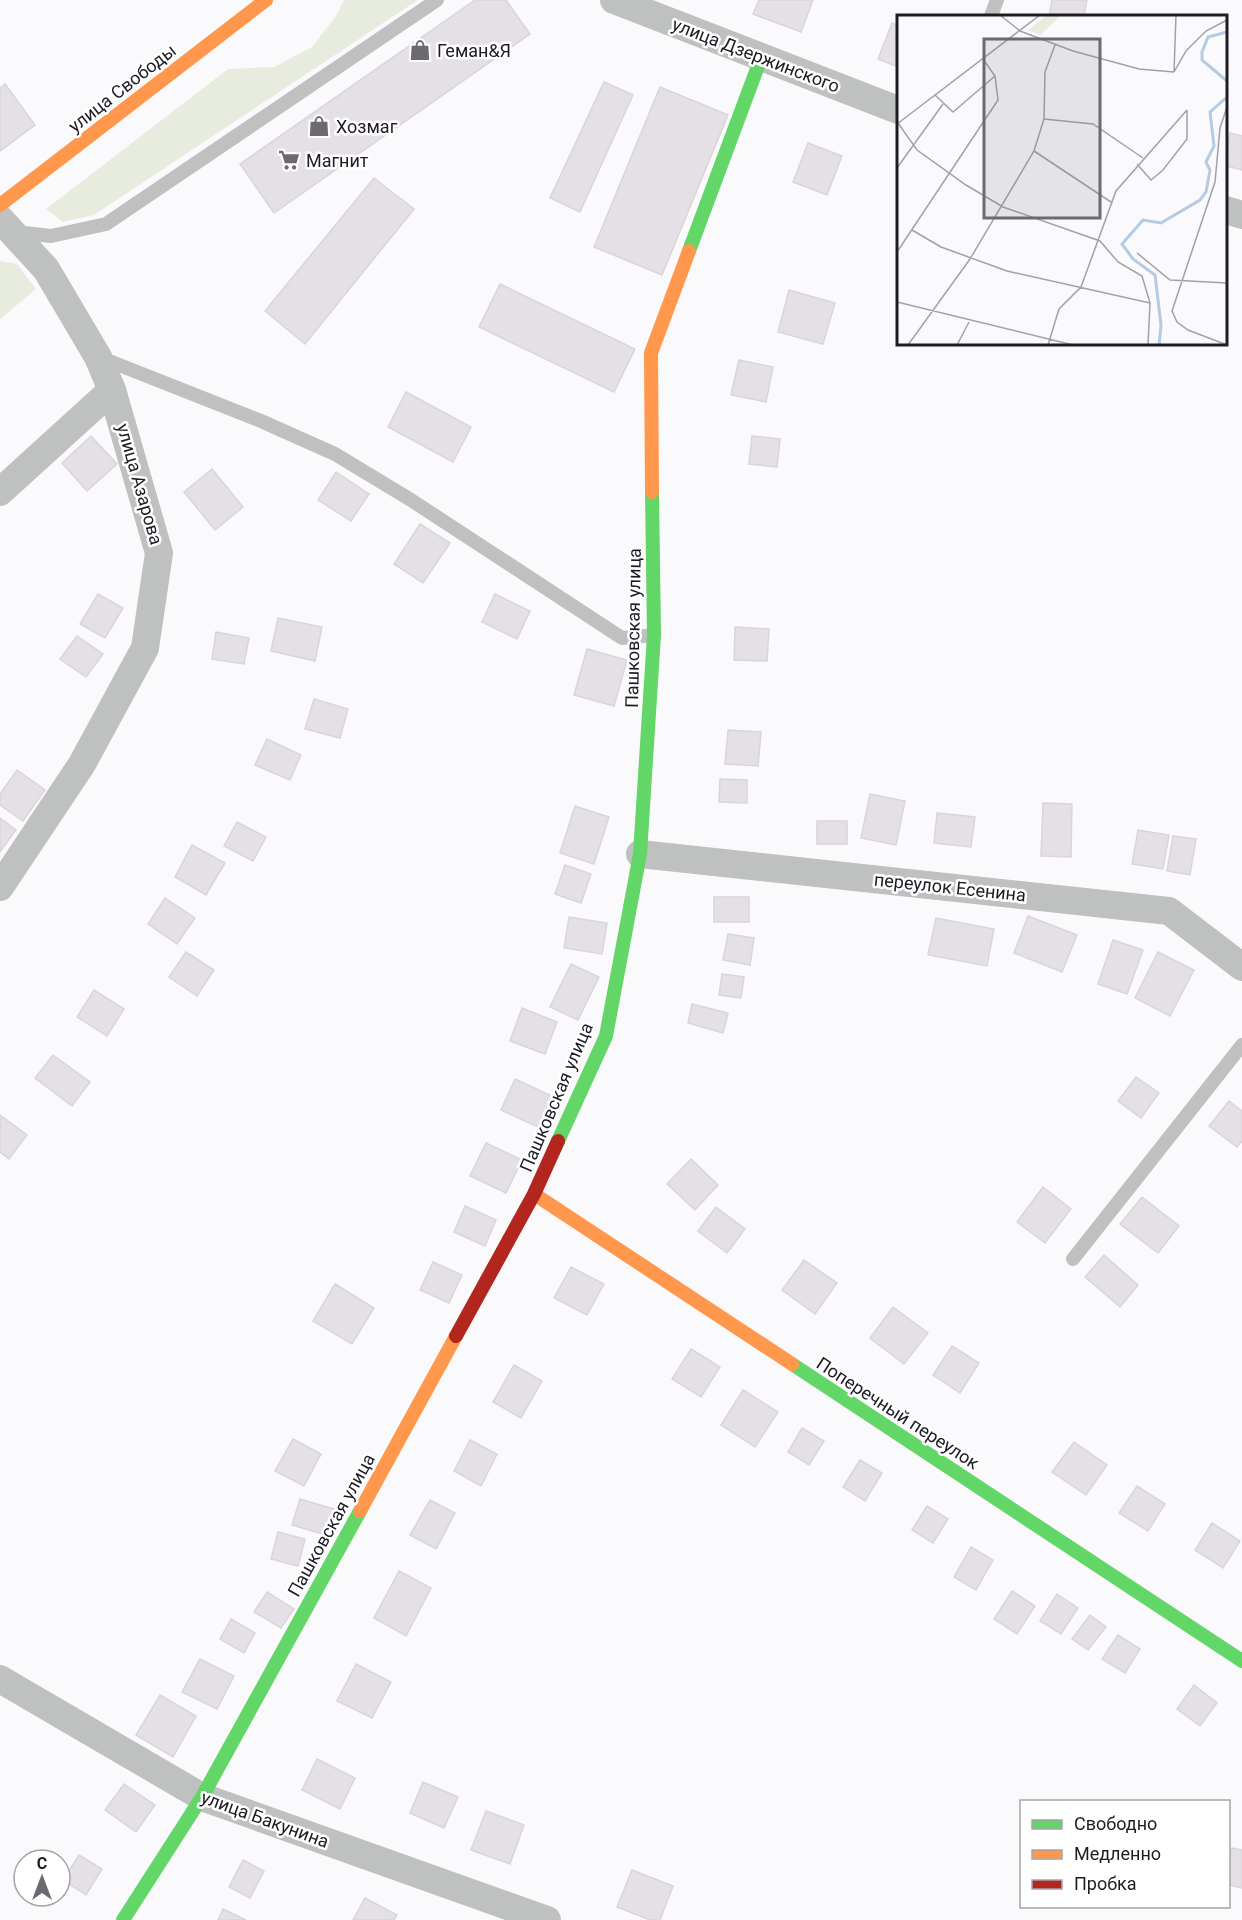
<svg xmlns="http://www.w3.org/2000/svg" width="1242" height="1920" font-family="Roboto,sans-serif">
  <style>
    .green { fill: #e7ecdf }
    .building { fill: #e4e0e5; stroke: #d9d5d9; stroke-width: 1.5 }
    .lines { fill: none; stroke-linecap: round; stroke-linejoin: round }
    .lane { stroke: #bec1c0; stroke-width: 14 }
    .street { stroke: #bec1c0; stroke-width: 28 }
    .fast { stroke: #63d668; stroke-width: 14 }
    .slow { stroke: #ff974d; stroke-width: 14 }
    .jam { stroke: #b3261e; stroke-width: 14 }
    .labels { text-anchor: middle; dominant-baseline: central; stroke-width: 5; stroke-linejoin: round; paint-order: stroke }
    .poi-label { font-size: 18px; fill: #1d1c24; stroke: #fff; text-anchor: start }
    .street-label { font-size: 18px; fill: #1d1c24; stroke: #fff }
    .inset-river { fill: none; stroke: #b5cbe1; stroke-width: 3 }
    .inset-road { fill: none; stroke: #a2a1a6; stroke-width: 1.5 }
    .view { fill: #6a6a70; fill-opacity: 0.15; stroke: #6a6a70; stroke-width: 3 }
    .inset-edge { fill: none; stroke: #1d1c24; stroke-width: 3 }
  </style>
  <rect width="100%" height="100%" fill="#fafafc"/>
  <g class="green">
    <path d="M344 0H418L94 215 63 222 46 209 228 69 274 67 312 47 336 16Z"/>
    <path d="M0 261 17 264 36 289 0 319Z"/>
  </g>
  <g class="building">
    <path d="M475 0H506L530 34 274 213 240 164Z"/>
    <path d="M759 0H813L801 32 753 14Z"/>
    <path d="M1052 0H1087L1084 16H1049Z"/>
    <path d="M892 23 898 26V67L878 59Z"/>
    <path d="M604 82 633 95 580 212 550 198Z"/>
    <path d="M5 84 35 125 0 151V88Z"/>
    <path d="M660 87 728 115 662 275 594 247Z"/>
    <path d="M1230 133 1242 136V170L1226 166V154Z"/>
    <path d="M808 143 842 156 827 195 793 182Z"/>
    <path d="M374 178 414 209 305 344 265 311Z"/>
    <path d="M500 284 635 349 614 392 479 327Z"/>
    <path d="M789 290 835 303 823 344 778 332Z"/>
    <path d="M739 360 773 367 766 402 731 395Z"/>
    <path d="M406 392 471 427 453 462 388 427Z"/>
    <path d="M91 436 117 464 87 491 62 463Z"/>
    <path d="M752 436 780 439 777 467 749 464Z"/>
    <path d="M212 469 243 507 215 530 184 492Z"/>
    <path d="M336 472 369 494 351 521 318 500Z"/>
    <path d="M420 524 450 543 423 583 394 564Z"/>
    <path d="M98 594 123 608 105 638 80 624Z"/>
    <path d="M495 594 530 611 517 639 482 622Z"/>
    <path d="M278 618 322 627 315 661 271 651Z"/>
    <path d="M735 627 769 629 767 661 734 660Z"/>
    <path d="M216 632 249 638 244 664 212 659Z"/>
    <path d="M77 636 103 654 86 677 60 659Z"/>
    <path d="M587 649 627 660 614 706 574 695Z"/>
    <path d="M314 699 348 709 340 738 305 729Z"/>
    <path d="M728 730 761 732 758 766 725 764Z"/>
    <path d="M267 739 301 755 290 780 255 765Z"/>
    <path d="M17 770 45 790 23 821 0 805V794Z"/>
    <path d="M720 779 747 780V803L719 802Z"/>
    <path d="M870 794 905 801 896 845 861 838Z"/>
    <path d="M1043 803 1072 804 1071 857 1041 856Z"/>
    <path d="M575 806 609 817 594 864 560 853Z"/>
    <path d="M937 813 975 817 971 847 934 843Z"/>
    <path d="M0 818 16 830 0 852Z"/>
    <rect x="817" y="821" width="30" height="23"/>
    <path d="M237 822 266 837 253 861 224 846Z"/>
    <path d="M1138 830 1169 835 1163 869 1132 864Z"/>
    <path d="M1173 836 1196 839 1190 875 1167 871Z"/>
    <path d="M192 845 225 863 206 895 175 877Z"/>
    <path d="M565 865 591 874 581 903 555 894Z"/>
    <rect x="714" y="897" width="35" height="25"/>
    <path d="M165 898 195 918 177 944 148 924Z"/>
    <path d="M1028 916 1077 935 1062 972 1014 953Z"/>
    <path d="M569 917 607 923 602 954 564 948Z"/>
    <path d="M936 918 994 929 987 966 928 955Z"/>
    <path d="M728 934 754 938 750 965 723 960Z"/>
    <path d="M1113 940 1143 950 1127 994 1098 984Z"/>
    <path d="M186 952 214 970 197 996 169 977Z"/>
    <path d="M1158 952 1194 970 1170 1016 1135 998Z"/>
    <path d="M571 964 599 977 578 1020 550 1007Z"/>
    <path d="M722 974 744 977 741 998 719 995Z"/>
    <path d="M94 990 124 1009 107 1036 77 1017Z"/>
    <path d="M692 1004 728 1013 723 1033 688 1023Z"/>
    <path d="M522 1008 557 1022 545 1054 510 1041Z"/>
    <path d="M53 1055 90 1082 72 1106 35 1078Z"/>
    <path d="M1136 1077 1159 1093 1141 1118 1118 1101Z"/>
    <path d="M515 1079 552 1096 538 1127 501 1110Z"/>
    <path d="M1229 1101 1242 1111V1141L1237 1147 1209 1126Z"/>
    <path d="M0 1115 27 1135 9 1159 0 1152Z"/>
    <path d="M486 1143 522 1160 506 1193 470 1176Z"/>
    <path d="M691 1159 718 1185 695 1210 667 1184Z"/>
    <path d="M1043 1187 1071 1209 1045 1243 1017 1222Z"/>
    <path d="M1142 1197 1179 1226 1158 1253 1120 1224Z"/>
    <path d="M465 1206 496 1220 485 1246 454 1232Z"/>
    <path d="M716 1207 745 1229 727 1253 698 1231Z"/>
    <path d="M1104 1255 1138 1285 1120 1307 1085 1277Z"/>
    <path d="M804 1260 837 1283 815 1314 782 1290Z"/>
    <path d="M433 1262 462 1275 449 1303 420 1290Z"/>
    <path d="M571 1267 604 1284 587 1315 554 1298Z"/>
    <path d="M335 1284 374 1308 352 1344 313 1321Z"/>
    <path d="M893 1307 928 1333 904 1364 870 1338Z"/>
    <path d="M952 1346 979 1363 960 1393 933 1375Z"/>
    <path d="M691 1349 720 1367 701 1397 672 1379Z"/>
    <path d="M514 1365 542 1381 521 1418 493 1402Z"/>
    <path d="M743 1390 778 1412 755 1447 721 1425Z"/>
    <path d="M802 1428 824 1441 809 1465 788 1452Z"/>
    <path d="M293 1439 321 1454 304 1486 275 1471Z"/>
    <path d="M470 1440 497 1454 481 1486 454 1471Z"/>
    <path d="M1074 1442 1107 1465 1086 1495 1052 1472Z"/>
    <path d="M860 1460 882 1473 865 1501 843 1487Z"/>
    <path d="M1137 1486 1165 1504 1148 1531 1119 1513Z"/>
    <path d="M300 1499 334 1509 326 1535 292 1525Z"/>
    <path d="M430 1500 455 1513 436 1549 410 1535Z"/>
    <path d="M927 1506 948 1519 933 1543 912 1530Z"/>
    <path d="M1212 1523 1240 1541 1223 1568 1195 1550Z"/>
    <path d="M278 1532 305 1539 298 1566 271 1559Z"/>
    <path d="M971 1547 993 1560 976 1590 954 1577Z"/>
    <path d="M399 1571 431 1588 406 1636 374 1618Z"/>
    <path d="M1012 1591 1035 1606 1017 1634 994 1619Z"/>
    <path d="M267 1592 294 1609 281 1628 254 1612Z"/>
    <path d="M1057 1594 1078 1608 1061 1634 1040 1621Z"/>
    <path d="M1090 1615 1106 1627 1088 1650 1072 1639Z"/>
    <path d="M231 1619 255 1633 244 1653 220 1639Z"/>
    <path d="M1118 1635 1140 1649 1125 1673 1102 1659Z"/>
    <path d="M200 1659 234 1676 217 1709 182 1692Z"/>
    <path d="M356 1664 391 1682 372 1718 337 1701Z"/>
    <path d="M1194 1685 1217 1703 1200 1726 1177 1709Z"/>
    <path d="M160 1695 196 1716 173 1757 136 1735Z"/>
    <path d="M317 1759 355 1778 340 1809 302 1790Z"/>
    <path d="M423 1782 458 1797 444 1828 410 1813Z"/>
    <path d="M124 1784 155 1805 136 1832 105 1810Z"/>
    <path d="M486 1811 524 1825 510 1864 471 1850Z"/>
    <path d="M1232 1848 1242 1850V1888L1228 1885V1868Z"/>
    <path d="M79 1855 102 1869 86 1895 63 1880Z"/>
    <path d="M243 1860 264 1871 250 1898 229 1887Z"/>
    <path d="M632 1870 673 1886 660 1920H650L617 1907Z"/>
    <path d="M365 1898 397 1915 394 1920H353Z"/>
    <path d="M223 1909 246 1920H218Z"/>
  </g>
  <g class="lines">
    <g class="lane">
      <path d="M991 16 997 0"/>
      <path d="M16 232 51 236 106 224 437 0"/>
      <path d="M99 357 261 421 335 454 411 500 622 638 654 635"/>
      <path d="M1073 1259 1242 1045"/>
    </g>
    <g class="street">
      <path d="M614 0 898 110"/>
      <path d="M1226 210 1242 215"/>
      <path d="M0 219 46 269 98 357 112 390 159 553 145 648 82 764 0 887"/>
      <path d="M0 492 112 390"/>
      <path d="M640 854 1169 911 1242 967"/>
      <path d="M0 1679 202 1797 547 1920"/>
    </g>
    <g class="fast">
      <path d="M689 251 761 58"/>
      <path d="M558 1141 606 1036 640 854 654 635 652 492"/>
      <path d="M792 1364 1242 1661"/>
      <path d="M123 1920 202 1797 360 1511"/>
    </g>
    <g class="slow">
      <path d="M0 205 266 0"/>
      <path d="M652 492 651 353 689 251"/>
      <path d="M534 1194 792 1364"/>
      <path d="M360 1511 456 1336"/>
    </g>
    <path class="jam" d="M456 1336 534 1194 558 1141"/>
  </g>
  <defs>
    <symbol id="shop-bare" viewBox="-9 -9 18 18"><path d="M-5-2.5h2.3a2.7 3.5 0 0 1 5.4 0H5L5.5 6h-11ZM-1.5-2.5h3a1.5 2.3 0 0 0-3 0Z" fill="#6a6a70" stroke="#fff" stroke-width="2.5" paint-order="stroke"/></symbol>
    <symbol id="supermarket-bare" viewBox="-9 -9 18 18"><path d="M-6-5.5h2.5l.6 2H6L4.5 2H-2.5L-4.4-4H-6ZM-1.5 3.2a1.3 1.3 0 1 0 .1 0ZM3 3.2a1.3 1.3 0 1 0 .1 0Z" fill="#6a6a70" stroke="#fff" stroke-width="2.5" paint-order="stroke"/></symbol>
  </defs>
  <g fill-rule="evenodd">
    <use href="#shop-bare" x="405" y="35" width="30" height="30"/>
    <use href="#shop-bare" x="304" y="111" width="30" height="30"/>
    <use href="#supermarket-bare" x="274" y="145" width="30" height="30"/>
  </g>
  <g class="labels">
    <g class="poi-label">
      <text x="437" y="50">Геман&amp;Я</text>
      <text x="336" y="126">Хозмаг</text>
      <text x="306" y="160">Магнит</text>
    </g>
    <g class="street-label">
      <text transform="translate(756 55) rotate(21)">улица Дзержинского</text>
      <text transform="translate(122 88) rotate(-38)">улица Свободы</text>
      <text transform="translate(140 484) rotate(74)">улица Азарова</text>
      <text transform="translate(633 628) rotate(-89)">Пашковская улица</text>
      <text transform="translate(950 887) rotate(6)">переулок Есенина</text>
      <text transform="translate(556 1097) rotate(-67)">Пашковская улица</text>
      <text transform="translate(898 1413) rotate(33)">Поперечный переулок</text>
      <text transform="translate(331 1525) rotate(-61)">Пашковская улица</text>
      <text transform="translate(265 1819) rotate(20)">улица Бакунина</text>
    </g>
  </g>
  <g transform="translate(897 15)">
    <rect width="330" height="330" fill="#fafafc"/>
    <path d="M150 0H164L143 20 131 15Z" fill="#e7ecdf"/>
    <path class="inset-river" d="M330 17 311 22 305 37V45L330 66M262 330 264 310 258 260 236 244 225 229 246 205 264 208 303 185 309 177 313 155 309 147 317 131 313 97 330 82"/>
    <path class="inset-road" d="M103 0 123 16 176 36 242 54 277 57M277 57 289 36 309 16 330 5M277 57 279 0M38 80 56 97 98 61M147 104 196 109 246 143M1 108 20 135 69 170 106 192 203 226 221 247 245 261 253 288 251 330M0 109 143 0M137 136 214 187M240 149 254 165 266 155 290 124V95M0 153 46 89M15 215 44 232 110 256 253 288M0 237 101 85 98 61 86 44M240 238 273 265 330 268M0 287 176 330M11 330 73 244 137 136 147 104 148 57 158 30M60 330 72 307M151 330 162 294 184 272 219 176 290 95M330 330 291 315 280 307 275 296 318 167 323 113 330 92"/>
    <path class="view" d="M87 24H203V203H87Z"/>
    <rect width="330" height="330" class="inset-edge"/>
  </g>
  <rect x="1020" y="1800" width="210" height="108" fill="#ffffff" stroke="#a5a4a7" stroke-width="1.5"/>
  <rect x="1032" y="1820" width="30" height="9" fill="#63d668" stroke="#a5a4a7" stroke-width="1.5"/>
  <text x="1074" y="1830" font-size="18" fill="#1d1c24">Свободно</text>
  <rect x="1032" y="1850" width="30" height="9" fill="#ff974d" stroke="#a5a4a7" stroke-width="1.5"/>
  <text x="1074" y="1860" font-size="18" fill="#1d1c24">Медленно</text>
  <rect x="1032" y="1880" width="30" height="9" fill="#b3261e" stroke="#a5a4a7" stroke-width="1.5"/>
  <text x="1074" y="1890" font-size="18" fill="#1d1c24">Пробка</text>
  <g transform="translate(42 1878)"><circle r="28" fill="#ffffff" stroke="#a5a4a7" stroke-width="1.5"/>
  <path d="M0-4.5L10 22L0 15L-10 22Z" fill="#6a6a70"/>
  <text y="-9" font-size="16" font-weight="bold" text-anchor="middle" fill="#1d1c24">С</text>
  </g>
</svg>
